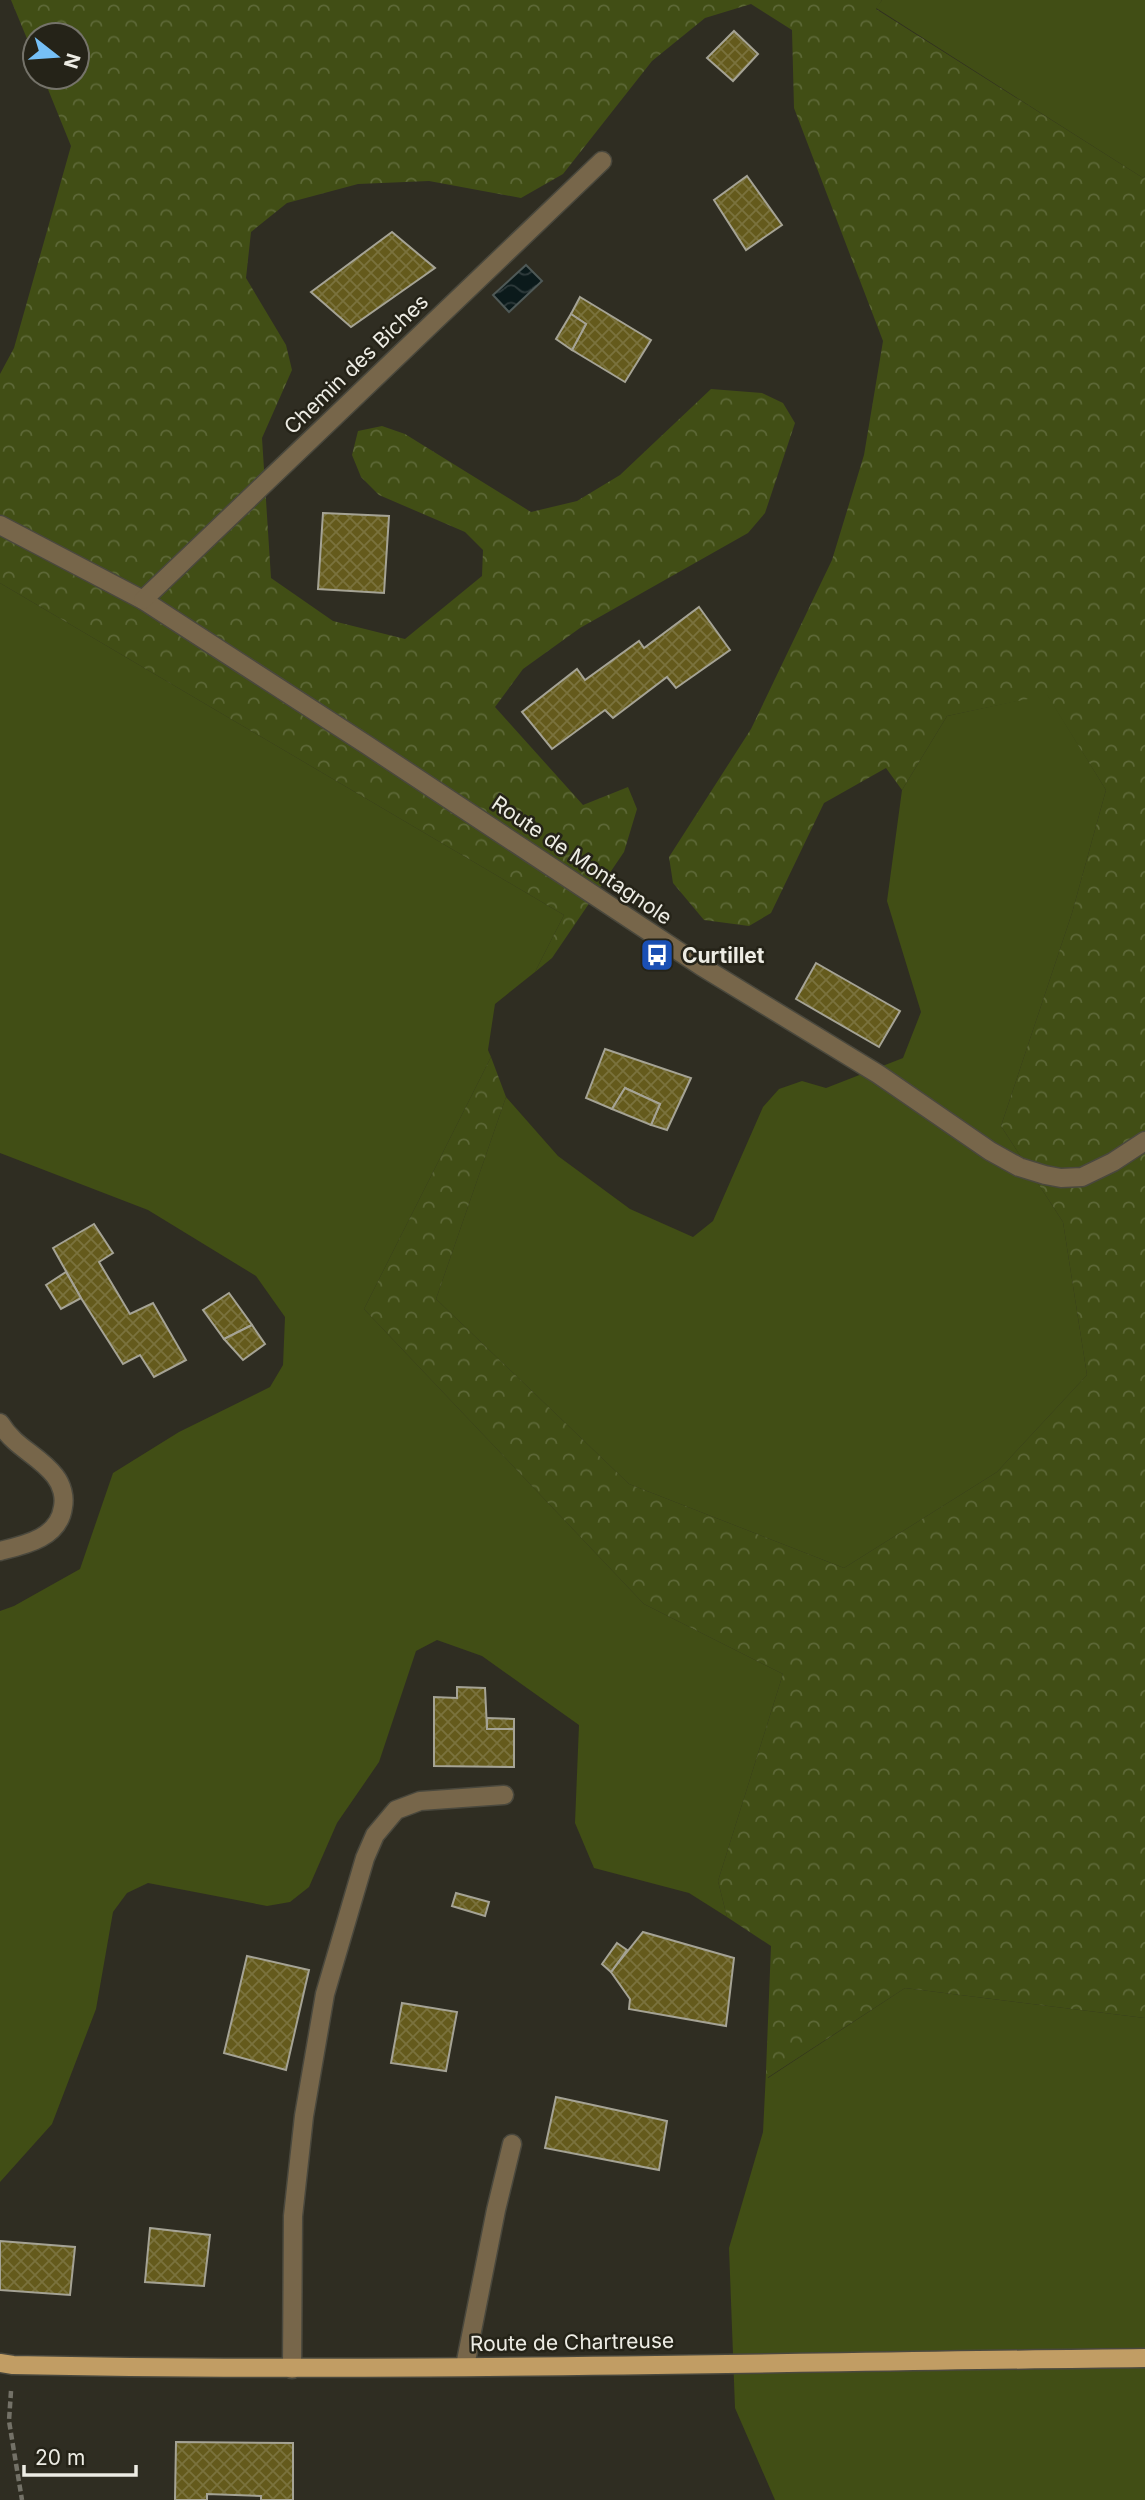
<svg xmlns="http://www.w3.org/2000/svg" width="1145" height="2500" font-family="Inter,sans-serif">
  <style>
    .green { fill: #414e15 }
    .forest { fill: url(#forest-crowns) }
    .water { fill: url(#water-waves); stroke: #4f5957; stroke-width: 2 }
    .building { fill: url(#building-cross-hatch); stroke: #a5a395; stroke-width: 2 }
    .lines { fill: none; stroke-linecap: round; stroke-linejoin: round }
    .minor-casing { stroke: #4a483d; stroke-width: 21 }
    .major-casing { stroke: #4a483d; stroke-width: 21 }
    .path { stroke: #737167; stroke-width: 4.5; stroke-dasharray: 7 3.5; stroke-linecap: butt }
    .minor { stroke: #77664a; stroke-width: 18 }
    .major { stroke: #c19d64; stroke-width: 18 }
    .labels { text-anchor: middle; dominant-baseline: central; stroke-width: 5; stroke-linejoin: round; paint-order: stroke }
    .street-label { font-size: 21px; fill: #edece4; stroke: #252318 }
    .poi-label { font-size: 21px; font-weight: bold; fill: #edece4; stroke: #252318; text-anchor: start }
  </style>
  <defs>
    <pattern id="forest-crowns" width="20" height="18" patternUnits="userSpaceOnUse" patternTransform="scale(1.75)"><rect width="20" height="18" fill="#414e15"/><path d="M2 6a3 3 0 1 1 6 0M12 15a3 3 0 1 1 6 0" fill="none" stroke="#5d6837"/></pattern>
    <pattern id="water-waves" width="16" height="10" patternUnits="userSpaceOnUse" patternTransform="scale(1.75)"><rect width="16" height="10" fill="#0b1a1b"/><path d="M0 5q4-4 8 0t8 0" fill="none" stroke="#2f3b3c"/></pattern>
    <pattern id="building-cross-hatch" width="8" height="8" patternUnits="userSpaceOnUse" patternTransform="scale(1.75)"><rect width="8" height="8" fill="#645a1c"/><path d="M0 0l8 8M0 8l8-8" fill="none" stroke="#7a723d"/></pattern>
  </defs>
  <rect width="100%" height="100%" fill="#2f2d22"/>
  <g class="green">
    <path d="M882 0H1145V176L1143 178 876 8Z"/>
    <path d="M0 583 564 915 535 972 495 1004 488 1050 491 1057 364 1309 644 1604 783 1674 718 1881 727 1917 689 1893 594 1868 575 1823 579 1725 482 1656 437 1640 416 1651 379 1762 337 1823 309 1887 290 1902 267 1906 148 1883 127 1893 113 1912 96 2009 52 2124 0 2182V1611L14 1606 80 1569 113 1473 179 1432 270 1387 283 1365 285 1317 256 1276 148 1210 0 1153Z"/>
    <path d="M1047 694 1106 790 1072 913 1001 1126 1063 1222 1087 1375 997 1472 844 1568 629 1484 436 1299 506 1097 558 1156 630 1209 693 1237 713 1221 763 1107 779 1089 802 1081 826 1088 903 1058 921 1012 887 901 902 790 947 716Z"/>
    <path d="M905 1988 1145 2018V2500H775L735 2408 729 2248 763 2132 766 2071 768 2078Z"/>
  </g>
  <path class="forest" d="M11 0H882L876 9 1143 178 1145 176V2018L905 1988 767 2078 766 2071 771 1946 727 1917 718 1881 783 1674 644 1604 364 1309 491 1057 506 1097 436 1299 629 1484 844 1568 997 1472 1087 1375 1063 1222 1001 1126 1072 913 1106 790 1047 695 947 716 902 790 886 768 824 803 771 913 749 926 704 920 673 883 669 857 751 729 832 560 864 455 883 341 794 108 792 30 751 4 705 18 652 61 563 174 521 198 429 181 358 184 287 203 251 232 246 278 286 345 292 370 262 438 271 578 333 621 405 639 482 576 483 550 465 532 379 495 361 477 352 455 358 431 382 426 405 434 531 512 577 501 620 475 711 389 762 393 783 403 795 423 765 513 748 533 580 628 523 669 495 707 583 805 628 787 637 809 624 852 552 958 535 972 564 915 0 583V374L14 348 71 146 43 77H77V35H35V58Z"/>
  <path class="water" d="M526 265 542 281 509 312 493 295Z"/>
  <g class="building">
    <path d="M734 31 758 54 733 81 707 58Z"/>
    <path d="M747 176 782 225 746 250 714 200Z"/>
    <path d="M392 232 435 268 351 327 311 292Z"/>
    <path d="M580 297 651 340 625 382 572 350 586 324 571 314Z"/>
    <path d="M571 314 586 324 572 350 556 339Z"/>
    <path d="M323 513 389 516 384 593 318 589Z"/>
    <path d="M699 607 730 650 676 688 667 677 613 718 605 710 552 749 522 712 577 669 585 680 639 641 644 648Z"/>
    <path d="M816 963 900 1011 879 1047 796 999Z"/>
    <path d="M605 1049 691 1078 667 1130 651 1125 660 1104 625 1088 612 1109 586 1098Z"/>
    <path d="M625 1088 660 1104 651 1125 612 1109Z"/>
    <path d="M94 1224 113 1253 99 1262 130 1314 153 1303 186 1360 154 1377 140 1355 123 1364 81 1298 53 1248Z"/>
    <path d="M66 1272 81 1298 61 1309 46 1285Z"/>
    <path d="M229 1293 252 1325 224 1339 203 1310Z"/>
    <path d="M252 1325 265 1344 243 1360 224 1339Z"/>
    <path d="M457 1687 485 1688 487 1729H514V1767L434 1766V1697L457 1698Z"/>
    <path d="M487 1718 514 1719V1729H487Z"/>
    <path d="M456 1893 489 1902 485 1916 452 1906Z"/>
    <path d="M643 1932 734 1958 726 2026 629 2009 630 1999 611 1972Z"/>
    <path d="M617 1943 627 1950 611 1972 602 1964Z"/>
    <path d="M247 1956 309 1970 286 2070 224 2053Z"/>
    <path d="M402 2003 457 2012 446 2071 391 2063Z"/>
    <path d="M556 2097 667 2121 659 2170 545 2148Z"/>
    <path d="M150 2228 210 2235 204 2286 145 2282Z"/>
    <path d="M0 2241 75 2247 70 2295 0 2290Z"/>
    <path d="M176 2442 293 2443V2500H261V2496L207 2494V2500H175Z"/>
  </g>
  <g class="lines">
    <defs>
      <g id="minor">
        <path d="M0 525 143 600 367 745 701 966 878 1074 990 1151 1019 1167 1045 1175 1061 1178 1082 1177 1113 1162 1145 1141"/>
        <path d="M143 600 602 161"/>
        <path d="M0 1423C16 1449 38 1454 55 1476 62 1485 65 1497 63 1507 59 1538 25 1545 0 1551"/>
        <path d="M465 2366 496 2210 512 2144"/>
        <path d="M292 2369 293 2216 304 2116 325 1994 365 1858 375 1835 396 1810 420 1801 504 1795"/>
      </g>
      <path id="major" d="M0 2363 13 2365C390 2373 768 2362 1145 2358"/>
    </defs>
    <use href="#minor" class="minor-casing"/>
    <use href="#major" class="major-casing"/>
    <path class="path" d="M11 2391 9 2421 22 2500"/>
    <use href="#minor" class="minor"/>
    <use href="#major" class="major"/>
  </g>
  <defs>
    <symbol id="bus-square" viewBox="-11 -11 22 22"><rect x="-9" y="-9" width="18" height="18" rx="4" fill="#1a4fb4" stroke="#252318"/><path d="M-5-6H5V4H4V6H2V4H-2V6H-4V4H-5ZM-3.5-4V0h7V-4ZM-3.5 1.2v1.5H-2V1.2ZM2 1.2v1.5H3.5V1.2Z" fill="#fff"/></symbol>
  </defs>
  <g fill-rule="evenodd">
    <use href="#bus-square" x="638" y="936" width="38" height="38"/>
  </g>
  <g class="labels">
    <g class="street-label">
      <text transform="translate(356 364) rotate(-44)">Chemin des Biches</text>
      <text transform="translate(582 860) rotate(34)">Route de Montagnole</text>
      <text transform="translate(572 2342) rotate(-1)">Route de Chartreuse</text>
    </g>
    <g class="poi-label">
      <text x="682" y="955">Curtillet</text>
    </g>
  </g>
  <g transform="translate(56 56) rotate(107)"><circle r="33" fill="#252318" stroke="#75736a" stroke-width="2"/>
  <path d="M0-5L12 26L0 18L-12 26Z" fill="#76c0f7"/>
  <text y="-10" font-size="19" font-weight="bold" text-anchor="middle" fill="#edece4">N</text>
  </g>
  <path d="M24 2465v10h112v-10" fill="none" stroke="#edece4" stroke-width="3.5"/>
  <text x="35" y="2465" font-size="21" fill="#edece4" stroke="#252318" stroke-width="5" paint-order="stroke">20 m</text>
</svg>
